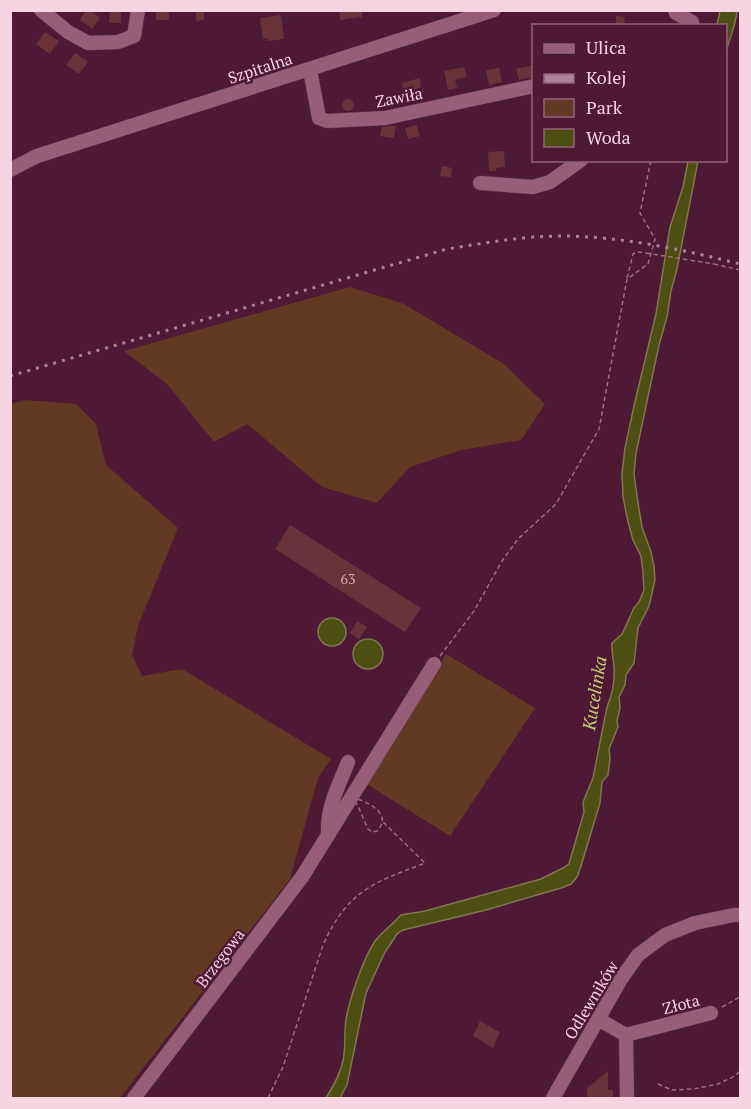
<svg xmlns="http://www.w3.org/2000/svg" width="751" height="1109" font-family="'PT Serif',serif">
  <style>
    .green { fill: #603a23 }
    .water { fill: #4d4f12; stroke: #807750; stroke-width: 1.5 }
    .building { fill: #6a323a }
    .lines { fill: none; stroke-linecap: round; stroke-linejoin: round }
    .minor-casing { stroke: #64374f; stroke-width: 15 }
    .path { stroke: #9b6f84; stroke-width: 1.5; stroke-dasharray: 4.5 3; stroke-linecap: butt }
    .minor { stroke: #985d77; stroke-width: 14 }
    .rail { stroke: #ad8397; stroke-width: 3; stroke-dasharray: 3 6; stroke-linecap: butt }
    .path-bridge { stroke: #9b6f84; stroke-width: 1.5; stroke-dasharray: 4.5 3; stroke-linecap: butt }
    .labels { text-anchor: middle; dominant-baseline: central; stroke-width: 5; stroke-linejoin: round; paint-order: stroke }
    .number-label { font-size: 14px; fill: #d3acb8 }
    .street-label { font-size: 16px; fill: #f6d4e2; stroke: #4d1934 }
    .water-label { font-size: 18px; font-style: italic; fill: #c4c972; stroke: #4d1934 }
  </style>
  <rect width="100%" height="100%" fill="#4d1934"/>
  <g class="green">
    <path d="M350 287 404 304 504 364 545 404 521 440 461 450 410 467 377 503 322 487 247 424 214 442 167 384 124 351Z"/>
    <path d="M25 400 76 404 96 424 106 465 178 528 138 626 132 655 142 676 182 669 331 759 318 778 290 879 120 1098H11L10 404Z"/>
    <path d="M446 654 535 708 450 836 365 783Z"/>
  </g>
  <g class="water">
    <path d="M720 11H737C736 24 730 38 726 51V26L717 25Z"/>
    <path d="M688 161H698L677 269 671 291 667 317 659 345 636 453 634 474 637 496 642 527 651 552 654 566 655 580 649 606 638 628 634 663 626 675 625 685 619 697 620 708 617 721 618 727 609 749 610 758 608 775 602 782 600 803 581 866 577 877 571 884 561 888 486 910 403 930 397 934 385 952 366 993 347 1085 340 1098H326C333 1087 340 1074 343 1061 346 1047 344 1033 346 1019 350 998 363 959 375 941 383 931 393 924 401 915L425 911 541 879 563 868 569 864 584 812 583 802 593 778 607 707C612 695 615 681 614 668 614 659 611 652 612 643L622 634 634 608 639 602 644 590 643 572 641 556 633 540 628 522 623 497 622 473 625 448 634 406 656 314 670 227 683 187Z"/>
    <circle cx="332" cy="632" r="14"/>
    <circle cx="368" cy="654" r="15"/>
  </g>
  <g class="building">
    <path d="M86 10H91L100 18 92 29 80 20Z"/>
    <path d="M110 10H121V23H109Z"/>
    <rect x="156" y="10" width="13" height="10"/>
    <path d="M196 10H204V19L196 22Z"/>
    <path d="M339 10H362V17L340 20Z"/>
    <path d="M281 15 284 39 267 41V38L263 39 260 18Z"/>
    <path d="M616 16 625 17 624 26H616Z"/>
    <path d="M45 32 59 41 50 54 36 44Z"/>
    <path d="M75 53 88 62 79 74 66 65Z"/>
    <path d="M534 65V77L519 80 516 69Z"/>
    <path d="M464 67 467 77 455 79 457 88 448 90 444 71Z"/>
    <path d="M499 68 502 82 489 85 486 70Z"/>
    <path d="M420 78 421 87 418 88 420 100 407 101 406 98H405L402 83Z"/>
    <circle cx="348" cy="105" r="6"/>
    <path d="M417 125 420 136 408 139 405 128Z"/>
    <path d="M391 126H396L394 138 380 136 382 127Z"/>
    <path d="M504 151 505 167 496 168V171H489L488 152Z"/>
    <path d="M442 166 452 168 451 177 440 176Z"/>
    <path d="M290 525 421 608 405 632 275 549Z"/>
    <path d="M357 621 367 627 359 639 350 633Z"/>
    <path d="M480 1021 500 1032 493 1048 473 1036Z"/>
    <path d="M608 1071V1090H613V1098H587V1088Z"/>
  </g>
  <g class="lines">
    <defs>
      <g id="minor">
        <path d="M41 10 68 32 88 43 118 42 134 36 138 10"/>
        <path d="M675 10 676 13 692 22"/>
        <path d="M310 70 319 118 327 121 385 118 534 86"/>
        <path d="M10 170 37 156 494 10"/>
        <path d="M480 183 533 187 550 182 581 160"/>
        <path d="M328 832C327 807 339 785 348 762"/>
        <path d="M598 1019 626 1035 627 1098"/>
        <path d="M626 1035 711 1013"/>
        <path d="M134 1098 302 877 434 664"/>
        <path d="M553 1098 621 979 638 955 665 935 695 923 734 915H740"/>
      </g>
    </defs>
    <use href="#minor" class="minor-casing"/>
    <g class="path">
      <path d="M714 264 740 270"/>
      <path d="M627 278 633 254 637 252 646 253"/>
      <path d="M440 656 474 611 502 561 518 539 556 504 599 429 627 279 648 264 655 239 640 213 651 160"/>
      <path d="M351 797C366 801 394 813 377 831L372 832 368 829 358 806Z"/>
      <path d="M722 1007 740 997"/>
      <path d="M658 1084 672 1090 693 1089 718 1084 735 1076 740 1071"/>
      <path d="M268 1098 283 1067 323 945C348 890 373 883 425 863L383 822"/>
    </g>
    <use href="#minor" class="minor"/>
    <path class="rail" d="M10 376 447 249C485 243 523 236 562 236 619 236 685 250 740 264"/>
    <path class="path-bridge" d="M646 253 714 264"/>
  </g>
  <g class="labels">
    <g class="number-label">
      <text x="348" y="578">63</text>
    </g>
    <g class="street-label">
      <text transform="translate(260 68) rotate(-18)">Szpitalna</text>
      <text transform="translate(399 97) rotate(-11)">Zawiła</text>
      <text transform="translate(220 958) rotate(-53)">Brzegowa</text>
      <text transform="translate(591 1000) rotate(-59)">Odlewników</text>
      <text transform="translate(681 1004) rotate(-14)">Złota</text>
    </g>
    <g class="water-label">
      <text transform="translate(594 693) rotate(-81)">Kucelinka</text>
    </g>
  </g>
  <rect width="751" height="1109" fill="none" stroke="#f6d4e2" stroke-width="24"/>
  <rect x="532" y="24" width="195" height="138" fill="#4d1934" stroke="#91647a" stroke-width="1.5"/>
  <rect x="544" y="44" width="30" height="9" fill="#985d77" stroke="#91647a" stroke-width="1.5"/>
  <text x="586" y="54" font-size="18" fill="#f6d4e2">Ulica</text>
  <rect x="544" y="74" width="30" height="9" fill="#ad8397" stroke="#91647a" stroke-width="1.5"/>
  <text x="586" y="84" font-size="18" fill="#f6d4e2">Kolej</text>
  <rect x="544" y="99" width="30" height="18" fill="#603a23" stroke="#91647a" stroke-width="1.5"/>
  <text x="586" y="114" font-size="18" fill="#f6d4e2">Park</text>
  <rect x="544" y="129" width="30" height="18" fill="#4d4f12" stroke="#91647a" stroke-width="1.5"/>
  <text x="586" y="144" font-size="18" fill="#f6d4e2">Woda</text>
</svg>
